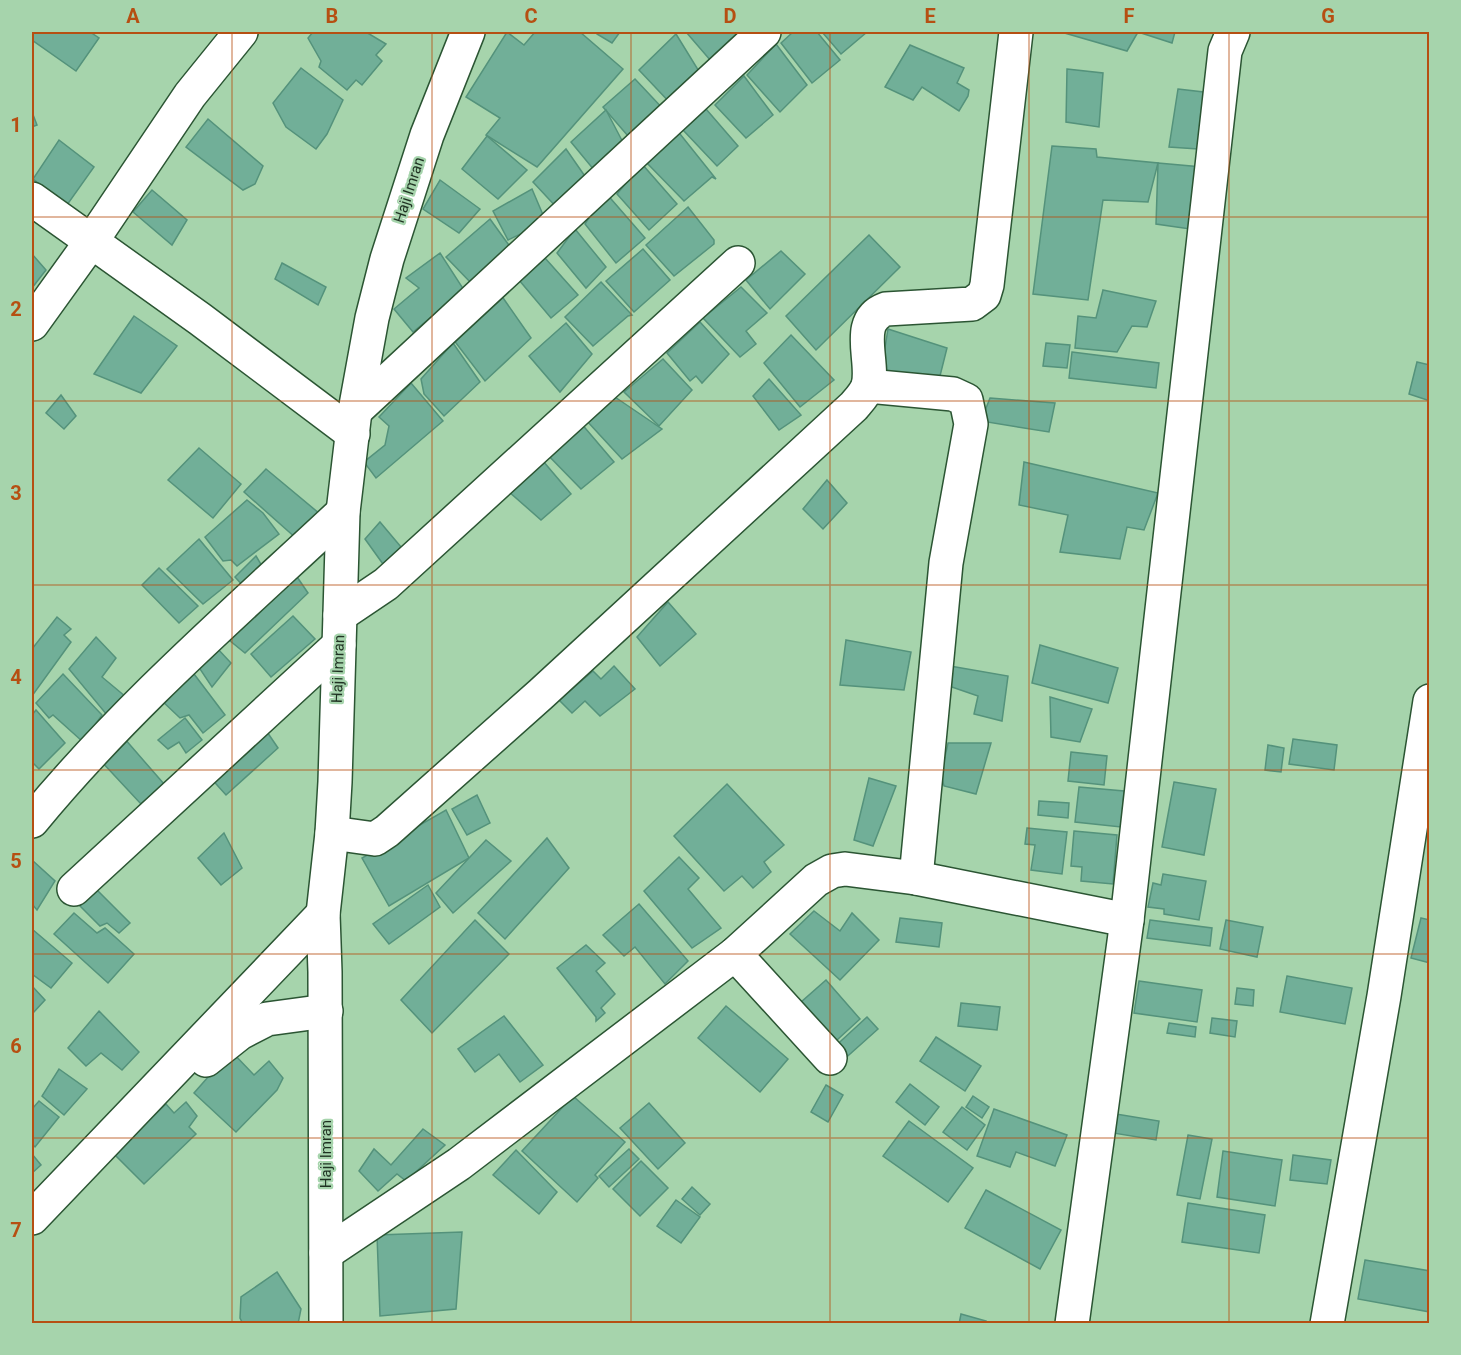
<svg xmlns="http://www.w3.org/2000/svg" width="1461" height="1355" font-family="Roboto,sans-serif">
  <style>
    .building { fill: #71af98; stroke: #54927b; stroke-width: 1.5 }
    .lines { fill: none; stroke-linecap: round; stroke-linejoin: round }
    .street-casing { stroke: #2b5533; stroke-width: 36 }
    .secondary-casing { stroke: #2b5533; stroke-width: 36 }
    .street { stroke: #fff; stroke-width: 33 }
    .secondary { stroke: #fff; stroke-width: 33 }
    .grid { fill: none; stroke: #b64f12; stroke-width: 1.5; stroke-opacity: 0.55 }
    .labels { text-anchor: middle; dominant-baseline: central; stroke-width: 4.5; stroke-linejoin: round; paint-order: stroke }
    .street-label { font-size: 15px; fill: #1f3222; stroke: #a6d4ac }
    .neatline { fill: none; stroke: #b64f12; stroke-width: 2 }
    .grid-label { font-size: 20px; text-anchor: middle; font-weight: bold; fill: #b64f12 }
  </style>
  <rect width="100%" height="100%" fill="#a6d4ac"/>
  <g class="building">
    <path d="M32 32H90L99 38 76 71 32 40Z"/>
    <path d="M313 32H366L386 44 376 55 382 61 362 85 356 80 347 90 319 67 321 61 308 38Z"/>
    <path d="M507 32 524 45 535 32H580L623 69 537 167 486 135 500 118 466 97Z"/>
    <path d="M597 32H620L612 43 597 34Z"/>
    <path d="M686 32H734L744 44 717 68Z"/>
    <path d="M793 32H817L840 60 812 83 781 43Z"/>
    <path d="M822 32H867L841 54Z"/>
    <path d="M1061 32H1175L1172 43 1138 32 1127 51Z"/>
    <path d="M676 34 705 81 673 106 639 70Z"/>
    <path d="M776 44 807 85 780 112 747 75Z"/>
    <path d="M910 45 964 68 957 83 969 90 968 96 959 111 922 87 913 100 885 87Z"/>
    <path d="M301 68 343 100 327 134 316 149 286 127 273 103Z"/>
    <path d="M1067 69 1103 73 1099 127 1066 122Z"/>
    <path d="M744 76 773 115 746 138 715 105Z"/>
    <path d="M635 79 666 112 634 143 603 107Z"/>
    <path d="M1178 89 1212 93 1198 149 1169 147Z"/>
    <path d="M706 109 738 146 717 166 683 130Z"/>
    <path d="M606 110 627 150 599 176 571 142Z"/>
    <path d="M32 112 37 125 32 127Z"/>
    <path d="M208 119 263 166 255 184 243 190 186 147Z"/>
    <path d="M676 129 716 179 712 177 684 201 644 160Z"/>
    <path d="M487 136 527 170 498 199 462 169Z"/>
    <path d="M59 140 94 167 67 205 33 179Z"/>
    <path d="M1052 146 1096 149 1097 157 1158 163 1148 202 1103 200 1088 300 1033 294Z"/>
    <path d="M566 149 589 182 559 210 533 182Z"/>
    <path d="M1158 163 1202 167 1190 229 1156 224Z"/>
    <path d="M642 164 677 204 649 230 617 194Z"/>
    <path d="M440 180 480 209 459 233 423 209Z"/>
    <path d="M532 189 546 222 508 240 493 211Z"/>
    <path d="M152 190 187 220 172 245 133 212Z"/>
    <path d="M605 192 645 238 616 263 585 224Z"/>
    <path d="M688 207 714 240V244L674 276 646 245Z"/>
    <path d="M490 219 511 248 472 284 446 257Z"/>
    <path d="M575 229 606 267 586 288 557 253Z"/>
    <path d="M869 235 900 267 816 350 786 316Z"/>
    <path d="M643 249 670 280 634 312 606 281Z"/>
    <path d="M781 251 805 274 770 309 746 280Z"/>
    <path d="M440 253 464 290 413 332 394 309 419 288 406 278Z"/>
    <path d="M32 254 46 270 32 288Z"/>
    <path d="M545 258 578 295 551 318 519 280Z"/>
    <path d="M282 263 326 287 318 305 275 279Z"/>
    <path d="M601 282 632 315 628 316 593 346 565 317Z"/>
    <path d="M741 287 767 313 746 331 756 344 740 357 703 318Z"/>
    <path d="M1103 290 1156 301 1147 327 1132 326 1117 352 1075 348 1078 316 1096 318Z"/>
    <path d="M501 295 531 338 485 381 453 339Z"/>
    <path d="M134 316 177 346 141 393 94 374Z"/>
    <path d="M700 322 729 354 702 383 696 376 690 381 667 353Z"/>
    <path d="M566 323 592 354 560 392 529 356Z"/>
    <path d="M888 329 947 348 939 380 881 372Z"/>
    <path d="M791 335 834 380 800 407 764 363Z"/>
    <path d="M453 343 480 382 444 416 424 394 421 379Z"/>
    <path d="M1046 343 1070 345 1067 368 1043 366Z"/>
    <path d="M1072 352 1159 363 1156 388 1069 378Z"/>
    <path d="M663 359 692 390 659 426 624 392Z"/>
    <path d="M1417 362 1430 365V401L1409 394Z"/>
    <path d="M769 379 801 415 779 430 753 396Z"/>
    <path d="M411 383 443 421 376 478 364 462 385 445 389 426 379 417Z"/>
    <path d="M61 395 76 416 64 429 46 413Z"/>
    <path d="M612 395 662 429 622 459 586 420Z"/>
    <path d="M990 398 1055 403 1049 432 981 421Z"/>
    <path d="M580 422 614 462 581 489 543 450Z"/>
    <path d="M199 448 241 484 213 518 168 480Z"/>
    <path d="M543 461 571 494 541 520 508 491Z"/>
    <path d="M1024 462 1158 493 1144 530 1127 527 1120 559 1060 552 1068 515 1019 505Z"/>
    <path d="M266 469 320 514 297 539 244 492Z"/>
    <path d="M827 480 847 503 823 529 803 509Z"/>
    <path d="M247 500 263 513 279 534 237 566 231 560 223 561 205 537Z"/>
    <path d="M380 522 401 547 383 564 365 539Z"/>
    <path d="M199 539 233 580 203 604 167 569Z"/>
    <path d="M256 556 265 571 245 588 235 577Z"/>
    <path d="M159 568 198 606 179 623 142 585Z"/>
    <path d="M291 568 308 593 245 653 224 636Z"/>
    <path d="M668 602 696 634 660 666 637 637Z"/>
    <path d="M293 616 315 639 271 677 251 654Z"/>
    <path d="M57 617 71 629 64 635 71 642 32 696V649Z"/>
    <path d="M96 637 116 658 102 677 126 697 107 715 69 669Z"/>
    <path d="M846 640 911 652 904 690 840 685Z"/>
    <path d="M1040 645 1118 668 1108 703 1032 683Z"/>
    <path d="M216 647 231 663 212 687 196 663Z"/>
    <path d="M614 666 635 689 600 716 585 701 572 713 559 700 593 671 601 679Z"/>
    <path d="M950 666 1008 676 1002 721 974 714 978 696 946 685Z"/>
    <path d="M191 670 225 715 203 733 189 715 180 718 159 698Z"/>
    <path d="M63 674 102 715 83 742 53 715 49 718 36 703Z"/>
    <path d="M1050 697 1092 709 1080 742 1051 737Z"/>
    <path d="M36 710 65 743 39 769 32 762V715Z"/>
    <path d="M185 718 202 740 186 753 179 742 168 749 158 740Z"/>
    <path d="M261 723 278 748 226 795 208 775Z"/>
    <path d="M124 738 164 784 141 804 100 760Z"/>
    <path d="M1293 739 1337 745 1334 770 1289 764Z"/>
    <path d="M948 743H991L976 794 944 786 941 775Z"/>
    <path d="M1268 745 1284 748 1281 772 1265 770Z"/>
    <path d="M1071 752 1107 756 1104 785 1068 781Z"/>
    <path d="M869 778 896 786 873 846 854 840Z"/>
    <path d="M1174 782 1216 789 1204 855 1162 847Z"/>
    <path d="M727 784 784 845 764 862 771 872 753 888 742 876 724 891 674 836Z"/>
    <path d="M1079 787 1124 791 1121 827 1075 822Z"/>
    <path d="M477 795 490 823 467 835 452 809Z"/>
    <path d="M1039 801 1069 803 1068 818 1038 815Z"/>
    <path d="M446 810 469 858 389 906 362 858Z"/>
    <path d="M1027 828 1067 832 1062 874 1031 870 1035 845 1025 844Z"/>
    <path d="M1074 831 1117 835 1113 884 1081 881 1082 867 1071 866Z"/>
    <path d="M224 833 242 868 221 885 198 858Z"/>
    <path d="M547 838 569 868 505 939 478 913Z"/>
    <path d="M486 840 511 861 453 913 436 893Z"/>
    <path d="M679 857 699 878 688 889 721 928 692 948 644 891Z"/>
    <path d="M32 860 55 881 37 910 32 904Z"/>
    <path d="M1163 874 1206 881 1199 920 1164 914V909L1148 907 1153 883 1161 885Z"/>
    <path d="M428 885 440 907 389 944 373 924Z"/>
    <path d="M95 888 130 923 119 933 107 923 100 926 80 906Z"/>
    <path d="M639 904 688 961 665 984 635 947 624 956 603 935Z"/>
    <path d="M814 911 840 931 852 913 879 940 840 980 790 934Z"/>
    <path d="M74 913 97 933 105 928 134 954 108 983 54 934Z"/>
    <path d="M900 918 942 923 939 947 896 942Z"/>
    <path d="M1421 918 1430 920V963L1411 958Z"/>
    <path d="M475 920 509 954 432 1033 401 1000Z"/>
    <path d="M1150 920 1212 928 1210 946 1147 938Z"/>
    <path d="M1226 920 1263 927 1257 957 1220 949Z"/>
    <path d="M32 929 72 963 51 988 32 974Z"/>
    <path d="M586 945 605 963 596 971 615 994 601 1008 605 1013 596 1021V1017L557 968Z"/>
    <path d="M1287 976 1352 988 1345 1024 1280 1012Z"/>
    <path d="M826 980 860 1019 826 1050 800 1003Z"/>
    <path d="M1139 981 1202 990 1197 1022 1134 1013Z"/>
    <path d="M32 986 45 1000 32 1014Z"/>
    <path d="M1237 988 1254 990 1253 1006 1235 1004Z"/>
    <path d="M961 1003 1000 1007 997 1030 958 1026Z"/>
    <path d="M726 1006 788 1059 760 1092 698 1038Z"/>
    <path d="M99 1011 139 1052 122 1070 101 1053 86 1066 68 1048Z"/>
    <path d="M504 1016 543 1065 520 1082 499 1054 475 1072 458 1049Z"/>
    <path d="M867 1017 878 1029 840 1063 830 1051Z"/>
    <path d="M1212 1018 1237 1021 1235 1037 1210 1033Z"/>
    <path d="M1169 1023 1196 1027 1195 1037 1167 1033Z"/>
    <path d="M936 1037 981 1066 965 1091 920 1061Z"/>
    <path d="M231 1051 254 1075 269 1061 283 1078 277 1090 236 1132 194 1093Z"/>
    <path d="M59 1069 87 1089 64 1115 42 1096Z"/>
    <path d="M910 1084 939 1107 925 1125 896 1102Z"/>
    <path d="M826 1085 843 1095 828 1122 811 1112Z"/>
    <path d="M573 1096 625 1142 595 1175 598 1178 577 1202 522 1151Z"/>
    <path d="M973 1096 989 1107 982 1118 966 1107Z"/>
    <path d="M39 1101 59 1117 35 1147 32 1144V1109Z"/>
    <path d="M186 1102 197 1116 189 1127 196 1134 144 1184 114 1154 166 1104 174 1113Z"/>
    <path d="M649 1103 685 1143 658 1169 620 1128Z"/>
    <path d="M962 1107 985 1125 967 1150 943 1132Z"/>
    <path d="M994 1109 1067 1135 1055 1166 1016 1152 1010 1167 977 1156Z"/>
    <path d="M1116 1114 1159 1121 1156 1140 1113 1133Z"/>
    <path d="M909 1121 973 1168 948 1202 883 1156Z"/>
    <path d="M423 1129 445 1145 406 1181 397 1174 378 1191 359 1171 374 1149 391 1165Z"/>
    <path d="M1188 1135 1212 1139 1200 1199 1177 1195Z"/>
    <path d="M629 1149 639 1159 609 1187 599 1176Z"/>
    <path d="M516 1150 557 1192 539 1214 493 1175Z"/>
    <path d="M1223 1151 1282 1160 1275 1206 1217 1197Z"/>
    <path d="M32 1154 41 1165 32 1173Z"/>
    <path d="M1293 1155 1331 1160 1327 1184 1290 1180Z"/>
    <path d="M641 1161 668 1188 640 1216 613 1189Z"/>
    <path d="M692 1187 710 1204 700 1215 682 1199Z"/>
    <path d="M986 1190 1061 1230 1040 1269 965 1228Z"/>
    <path d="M676 1200 700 1217 681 1243 657 1226Z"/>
    <path d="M1188 1203 1265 1215 1259 1253 1182 1242Z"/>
    <path d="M462 1232 456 1309 380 1316 377 1235Z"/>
    <path d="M1365 1260 1430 1271V1312L1358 1299Z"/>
    <path d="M277 1272 301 1309 298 1324H243L240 1318 241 1297Z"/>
    <path d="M961 1314 986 1321 985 1324H959Z"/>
  </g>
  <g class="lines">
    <defs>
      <g id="street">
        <path d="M32 199 200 319 353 434"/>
        <path d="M32 324 91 242 190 95 241 32"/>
        <path d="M868 386 953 394 966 400 971 424 946 563 916 878"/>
        <path d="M355 411 764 32"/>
        <path d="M340 615 386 584 738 263"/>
        <path d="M32 821C125 708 236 612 343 512"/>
        <path d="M332 833 375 839 387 831 541 694 854 406C859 400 865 394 868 386 875 361 853 321 886 309L972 304 984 295 987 285 1016 32"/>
        <path d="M74 889 339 645"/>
        <path d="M735 954 830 1058"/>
        <path d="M206 1060 240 1033 267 1019 326 1011"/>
        <path d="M32 1218 323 914"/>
        <path d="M326 1253 459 1164 735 954 816 880 832 871 845 869 916 878 1127 920"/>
        <path d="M1072 1324 1127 920 1225 51 1233 32"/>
        <path d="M1327 1324 1384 996 1430 701"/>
      </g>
      <path id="secondary" d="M326 1324 325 972 323 914 332 833 335 782 343 512 355 411 372 318 387 259 427 135 468 32"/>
    </defs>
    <use href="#street" class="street-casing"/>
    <use href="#secondary" class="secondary-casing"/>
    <use href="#street" class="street"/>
    <use href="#secondary" class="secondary"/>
  </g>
  <path class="grid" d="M232 32V1324M432 32V1324M631 32V1324M830 32V1324M1029 32V1324M1229 32V1324M32 217H1430M32 401H1430M32 585H1430M32 770H1430M32 954H1430M32 1138H1430"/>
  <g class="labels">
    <g class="street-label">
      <text transform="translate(409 190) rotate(-72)">Haji Imran</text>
      <text transform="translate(338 669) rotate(-88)">Haji Imran</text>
      <text transform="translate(326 1154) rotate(-90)">Haji Imran</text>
    </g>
  </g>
  <rect width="1461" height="1355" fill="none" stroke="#a6d4ac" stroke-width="66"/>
  <rect x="33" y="33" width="1395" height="1289" class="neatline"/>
  <g class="grid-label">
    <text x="133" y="23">A</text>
    <text x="332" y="23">B</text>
    <text x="531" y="23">C</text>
    <text x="730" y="23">D</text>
    <text x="930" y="23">E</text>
    <text x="1129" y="23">F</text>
    <text x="1328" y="23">G</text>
    <text x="16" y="132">1</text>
    <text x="16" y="316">2</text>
    <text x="16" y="500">3</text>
    <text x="16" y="684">4</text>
    <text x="16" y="868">5</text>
    <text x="16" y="1053">6</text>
    <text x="16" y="1237">7</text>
  </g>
</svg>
